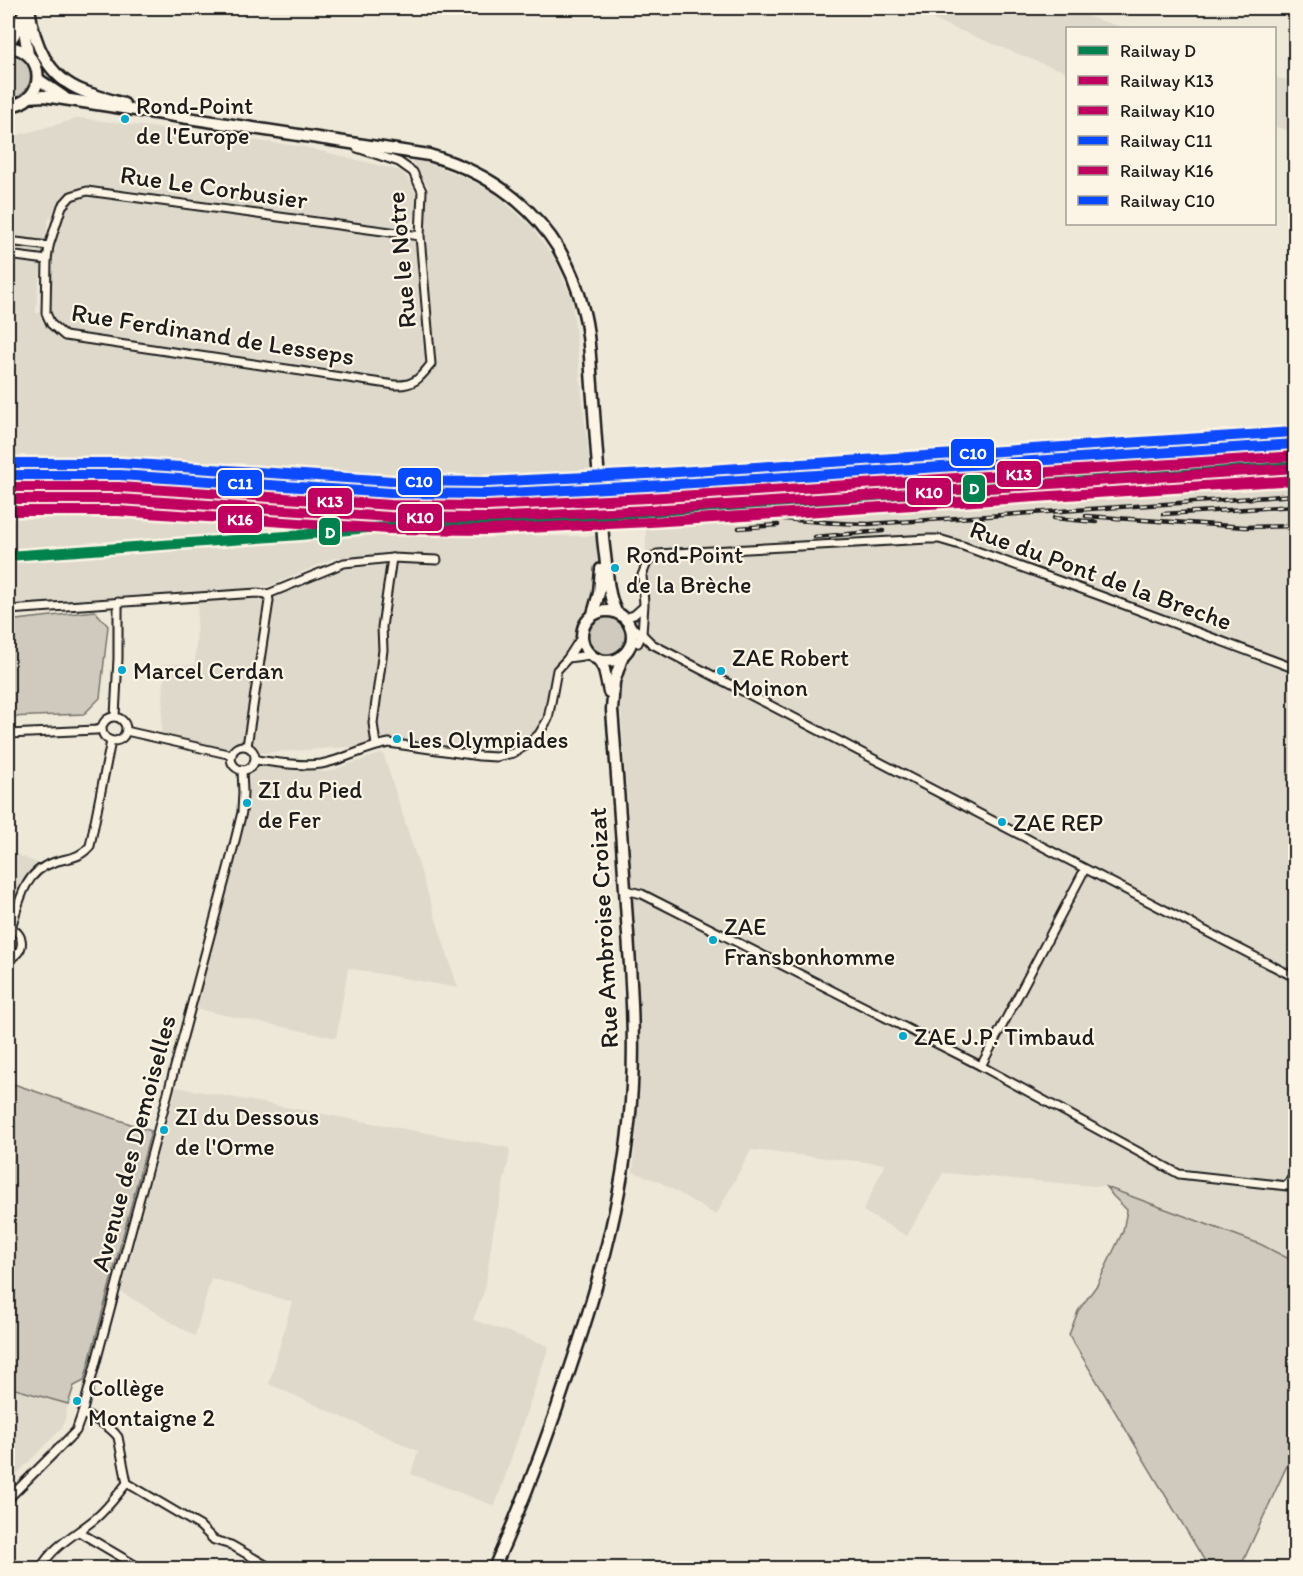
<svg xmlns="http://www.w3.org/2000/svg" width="1303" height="1576" font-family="Itim,sans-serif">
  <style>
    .built { fill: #ded9cb }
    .green { fill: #cfcabd; stroke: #76736c; stroke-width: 1.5 }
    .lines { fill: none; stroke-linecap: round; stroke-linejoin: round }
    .minor-casing { stroke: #1c1c1c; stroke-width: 11 }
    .secondary-casing { stroke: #1c1c1c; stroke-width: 15 }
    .minor { stroke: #fcf5e5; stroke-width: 7 }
    .secondary { stroke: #fcf5e5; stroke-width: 10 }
    .rail-casing { stroke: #1c1c1c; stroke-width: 4.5 }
    .rail { stroke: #fcf5e5; stroke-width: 2; stroke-dasharray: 7; stroke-linecap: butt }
    .rail-1-casing { stroke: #fcf5e5; stroke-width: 15 }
    .rail-2-casing { stroke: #fcf5e5; stroke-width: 15 }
    .rail-3-casing { stroke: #fcf5e5; stroke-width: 15 }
    .rail-4-casing { stroke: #fcf5e5; stroke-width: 15 }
    .rail-5-casing { stroke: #fcf5e5; stroke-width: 15 }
    .rail-6-casing { stroke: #fcf5e5; stroke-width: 15 }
    .rail-1 { stroke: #00824e; stroke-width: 10 }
    .rail-2 { stroke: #bf005f; stroke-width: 10 }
    .rail-3 { stroke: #bf005f; stroke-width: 10 }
    .rail-4 { stroke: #0749ff; stroke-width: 10 }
    .rail-5 { stroke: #bf005f; stroke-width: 10 }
    .rail-6 { stroke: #0749ff; stroke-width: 10 }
    .bus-dot { fill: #00a9ce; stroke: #fcf5e5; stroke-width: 2 }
    .labels { text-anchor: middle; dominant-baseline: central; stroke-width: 4.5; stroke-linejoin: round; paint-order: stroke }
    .bus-label { font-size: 24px; fill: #1c1c1c; stroke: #fcf5e5; text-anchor: start }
    .street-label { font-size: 26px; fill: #1c1c1c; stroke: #fcf5e5 }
    .line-badge { stroke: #fcf5e5; stroke-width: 2 }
    .badge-label { font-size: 16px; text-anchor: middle; font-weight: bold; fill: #fff }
  </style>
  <rect width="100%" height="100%" fill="#eee8d9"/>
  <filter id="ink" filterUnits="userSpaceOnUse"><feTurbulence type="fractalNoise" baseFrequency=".0167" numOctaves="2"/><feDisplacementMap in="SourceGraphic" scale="12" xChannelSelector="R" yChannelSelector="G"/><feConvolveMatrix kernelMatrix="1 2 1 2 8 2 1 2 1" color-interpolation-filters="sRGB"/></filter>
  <g filter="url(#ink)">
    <g class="built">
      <path d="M904 8H1060L1125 28H1068L1067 72 1043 64Z"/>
      <path d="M1274 77 1295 82V132L1275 127Z"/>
      <path d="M79 118 305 147 402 171 412 185 416 194V207L413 219 408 225 400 231 86 185 74 190 57 205 48 221 38 286 36 313H45L47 260 62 206 80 192 420 236 428 186 409 157 452 172 491 190 532 227 555 259 572 299 593 497 1083 465 1295 453V1262L1260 1244 1106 1187 943 1173 907 1236 863 1211 885 1164 751 1150 716 1215 658 1181 633 1172 639 1099V1060L630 888 631 858 619 682 632 656 637 652 646 633V525L596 528 532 536H602L600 583 593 614 583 628 582 636 557 670 548 719 527 745 496 757 428 749 376 745 262 753 243 746 236 748 232 755 161 738 165 664 195 665 198 601 275 597 340 570 401 563 402 553 334 558 270 586 238 589 8 606V449L12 419 8 418V138Z"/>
      <path d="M383 753 458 988 348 968 336 1038 191 1008 242 812 245 770 251 768 254 764 327 772Z"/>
      <path d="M8 851 45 866 33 874 8 927Z"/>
      <path d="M176 1087 509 1148 510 1153 493 1232 485 1289 473 1320 549 1346 495 1506 411 1474 418 1451 269 1384 292 1302 211 1278 195 1336 121 1292Z"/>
      <path d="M8 1387 68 1404 63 1427 8 1483Z"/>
    </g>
    <g class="green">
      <path d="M8 53C38 56 38 96 8 100Z"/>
      <path d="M95 611 108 626 100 698 84 714 8 717V621Z"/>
      <circle cx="608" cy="635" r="21"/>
      <path d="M8 1082 151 1131 84 1381 74 1386 68 1404 8 1387Z"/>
      <path d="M1106 1187 1260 1244 1295 1262V1448L1240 1568H1209L1069 1335 1078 1311 1097 1285 1123 1231 1127 1210 1113 1196Z"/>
    </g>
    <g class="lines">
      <defs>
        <g id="minor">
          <path d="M357 148 399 162 413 172 422 191 420 236 431 364C420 378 414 386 395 385L65 336 51 324 46 313 47 260 49 246 62 206 71 196 87 191 420 236"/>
          <path d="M8 241 49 246"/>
          <path d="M8 255 47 260"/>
          <path d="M8 610 257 593 268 594 344 563 392 558 437 560"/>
          <path d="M624 618 634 615 643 607"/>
          <path d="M630 626 642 634 652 644 1296 978"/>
          <path d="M638 643 642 634 644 604 642 575 647 563 657 554 928 539H939L963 546 1098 595 1296 669"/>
          <path d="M568 658 590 655"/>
          <path d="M115 716 118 658V602"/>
          <circle cx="114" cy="729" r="12"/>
          <path d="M126 731 232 755"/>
          <path d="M8 734 96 730 101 729"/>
          <path d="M376 745 373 723 383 650 382 627 392 558"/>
          <path d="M247 746 269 601 268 594"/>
          <circle cx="243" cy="758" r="12"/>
          <path d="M255 760C276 762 300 767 321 764 344 760 365 747 389 743L479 756 496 757 513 753 527 745 539 734 548 719 557 670 568 658 582 636"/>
          <path d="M625 890 642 894 981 1066 1179 1174 1287 1186 1296 1171"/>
          <path d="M11 928C19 903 24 872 52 863 68 857 78 860 90 846L111 741"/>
          <path d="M8 959C26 953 26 933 8 927"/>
          <path d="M981 1066 1085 869"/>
          <path d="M82 1414C95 1419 109 1425 118 1437L127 1483"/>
          <path d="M127 1483 200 1526 214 1540 231 1545 271 1568"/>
          <path d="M8 1499 76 1431 82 1414 230 861 242 812 243 792 242 770"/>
          <path d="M79 1532 140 1568"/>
          <path d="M41 1568C52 1546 77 1534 96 1518 108 1508 117 1495 127 1483"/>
        </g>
        <g id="secondary">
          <path d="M29 8C34 44 47 77 83 91 96 96 110 100 124 104"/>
          <path d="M25 13V36L28 54"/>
          <path d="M8 43 14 35 22 16"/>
          <path d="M8 47C47 50 48 103 8 106"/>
          <path d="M38 79 64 97"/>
          <path d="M29 97 44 96 429 155C507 177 566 231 584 313 590 336 590 361 592 385 595 427 598 468 601 509 602 530 604 551 607 572 608 587 610 599 616 612"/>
          <circle cx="607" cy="636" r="25"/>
          <path d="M593 614 599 593 601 569"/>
          <path d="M598 659 604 669 609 692"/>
          <path d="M494 1568C523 1503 548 1437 570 1369 601 1278 627 1183 632 1086 635 1025 630 965 626 905 622 840 617 775 612 710L614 682 623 655"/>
        </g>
      </defs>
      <use href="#minor" class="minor-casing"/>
      <use href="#secondary" class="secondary-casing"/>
      <use href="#minor" class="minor"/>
      <use href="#secondary" class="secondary"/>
      <defs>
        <g id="rail">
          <path d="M693 512C752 514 810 524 869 524L1296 495"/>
          <path d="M1163 514 1296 506"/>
          <path d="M1086 516 1245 527 1296 526"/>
          <path d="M1054 518 1096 522"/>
          <path d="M739 528 778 525"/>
          <path d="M815 537 883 531"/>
        </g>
      </defs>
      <use href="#rail" class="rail-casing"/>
      <use href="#rail" class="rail"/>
      <defs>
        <path id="rail-1" d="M8 556 300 535 367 528 502 522 1296 466"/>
        <path id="rail-2" d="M8 487H119L391 505 487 506 648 498 1296 456"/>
        <path id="rail-3" d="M8 499H119L390 517 488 518 649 510 1296 468"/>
        <path id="rail-4" d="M8 475H120L391 493 487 494 647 486 1295 444"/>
        <path id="rail-5" d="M8 511H118L389 529 488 530 650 522 1296 480"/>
        <path id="rail-6" d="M8 463H121L392 481 487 482 647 474 1294 432"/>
      </defs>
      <use href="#rail-1" class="rail-1-casing"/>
      <use href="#rail-2" class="rail-2-casing"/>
      <use href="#rail-3" class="rail-3-casing"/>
      <use href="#rail-4" class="rail-4-casing"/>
      <use href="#rail-5" class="rail-5-casing"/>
      <use href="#rail-6" class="rail-6-casing"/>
      <use href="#rail-1" class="rail-1"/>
      <use href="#rail-2" class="rail-2"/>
      <use href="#rail-3" class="rail-3"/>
      <use href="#rail-4" class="rail-4"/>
      <use href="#rail-5" class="rail-5"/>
      <use href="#rail-6" class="rail-6"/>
    </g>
  </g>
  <g class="bus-dot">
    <circle cx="125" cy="119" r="5"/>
    <circle cx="615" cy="568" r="5"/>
    <circle cx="122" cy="670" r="5"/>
    <circle cx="721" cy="671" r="5"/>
    <circle cx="397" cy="739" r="5"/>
    <circle cx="247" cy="803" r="5"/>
    <circle cx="1002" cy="822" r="5"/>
    <circle cx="713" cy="940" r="5"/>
    <circle cx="903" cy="1036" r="5"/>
    <circle cx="164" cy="1130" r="5"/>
    <circle cx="77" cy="1401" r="5"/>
  </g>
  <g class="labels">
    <g class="bus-label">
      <text x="136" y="105">Rond-Point<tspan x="136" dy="30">de l'Europe</tspan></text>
      <text x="626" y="554">Rond-Point<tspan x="626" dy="30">de la Brèche</tspan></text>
      <text x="732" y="657">ZAE Robert<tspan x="732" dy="30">Moinon</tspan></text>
      <text x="133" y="670">Marcel Cerdan</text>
      <text x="408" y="739">Les Olympiades</text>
      <text x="258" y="789">ZI du Pied<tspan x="258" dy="30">de Fer</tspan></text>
      <text x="1013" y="822">ZAE REP</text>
      <text x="724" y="926">ZAE<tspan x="724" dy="30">Fransbonhomme</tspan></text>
      <text x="914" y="1036">ZAE J.P. Timbaud</text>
      <text x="175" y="1116">ZI du Dessous<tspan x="175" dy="30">de l'Orme</tspan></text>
      <text x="88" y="1387">Collège<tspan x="88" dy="30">Montaigne 2</tspan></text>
    </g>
    <g class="street-label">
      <text transform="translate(214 187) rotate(8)">Rue Le Corbusier</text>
      <text transform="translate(401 260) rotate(-95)">Rue le Notre</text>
      <text transform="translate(213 334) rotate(9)">Rue Ferdinand de Lesseps</text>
      <text transform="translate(1101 575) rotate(20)">Rue du Pont de la Breche</text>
      <text transform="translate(603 928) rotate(-93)">Rue Ambroise Croizat</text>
      <text transform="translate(133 1143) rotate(-75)">Avenue des Demoiselles</text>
    </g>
  </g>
  <g class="line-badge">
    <rect x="950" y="438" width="45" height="29" rx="6" fill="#0749ff"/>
    <rect x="996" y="460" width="46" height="28" rx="6" fill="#bf005f"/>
    <rect x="397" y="467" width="45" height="29" rx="6" fill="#0749ff"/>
    <rect x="217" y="469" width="46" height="28" rx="6" fill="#0749ff"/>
    <rect x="962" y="474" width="24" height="29" rx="6" fill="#00824e"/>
    <rect x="906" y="477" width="46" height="29" rx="6" fill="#bf005f"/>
    <rect x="307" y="487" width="46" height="28" rx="6" fill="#bf005f"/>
    <rect x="397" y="503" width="46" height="29" rx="6" fill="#bf005f"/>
    <rect x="217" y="505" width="46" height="29" rx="6" fill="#bf005f"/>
    <rect x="318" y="517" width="23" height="29" rx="6" fill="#00824e"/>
  </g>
  <g class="badge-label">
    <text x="973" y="459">C10</text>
    <text x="1019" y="480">K13</text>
    <text x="419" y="487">C10</text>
    <text x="240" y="489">C11</text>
    <text x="974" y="494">D</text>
    <text x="929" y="498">K10</text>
    <text x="330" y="507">K13</text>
    <text x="420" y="523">K10</text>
    <text x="240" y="525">K16</text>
    <text x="330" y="538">D</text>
  </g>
  <rect width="1303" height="1576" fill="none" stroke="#fcf5e5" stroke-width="30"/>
  <rect x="15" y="15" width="1273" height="1546" fill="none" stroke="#1c1c1c" stroke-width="2" filter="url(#ink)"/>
  <rect x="1066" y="27" width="210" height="198" fill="#fcf5e5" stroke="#a29e95" stroke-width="1.5"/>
  <rect x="1078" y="46" width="30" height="9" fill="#00824e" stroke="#a29e95" stroke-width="1.5"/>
  <text x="1120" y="57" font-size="18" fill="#1c1c1c">Railway D</text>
  <rect x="1078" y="76" width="30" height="9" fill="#bf005f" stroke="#a29e95" stroke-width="1.5"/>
  <text x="1120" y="87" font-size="18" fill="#1c1c1c">Railway K13</text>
  <rect x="1078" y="106" width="30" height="9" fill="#bf005f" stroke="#a29e95" stroke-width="1.5"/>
  <text x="1120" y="117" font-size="18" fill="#1c1c1c">Railway K10</text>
  <rect x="1078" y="136" width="30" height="9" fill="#0749ff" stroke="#a29e95" stroke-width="1.5"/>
  <text x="1120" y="147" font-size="18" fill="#1c1c1c">Railway C11</text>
  <rect x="1078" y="166" width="30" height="9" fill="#bf005f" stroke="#a29e95" stroke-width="1.5"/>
  <text x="1120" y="177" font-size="18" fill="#1c1c1c">Railway K16</text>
  <rect x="1078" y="196" width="30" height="9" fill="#0749ff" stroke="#a29e95" stroke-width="1.5"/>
  <text x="1120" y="207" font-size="18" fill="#1c1c1c">Railway C10</text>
</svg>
